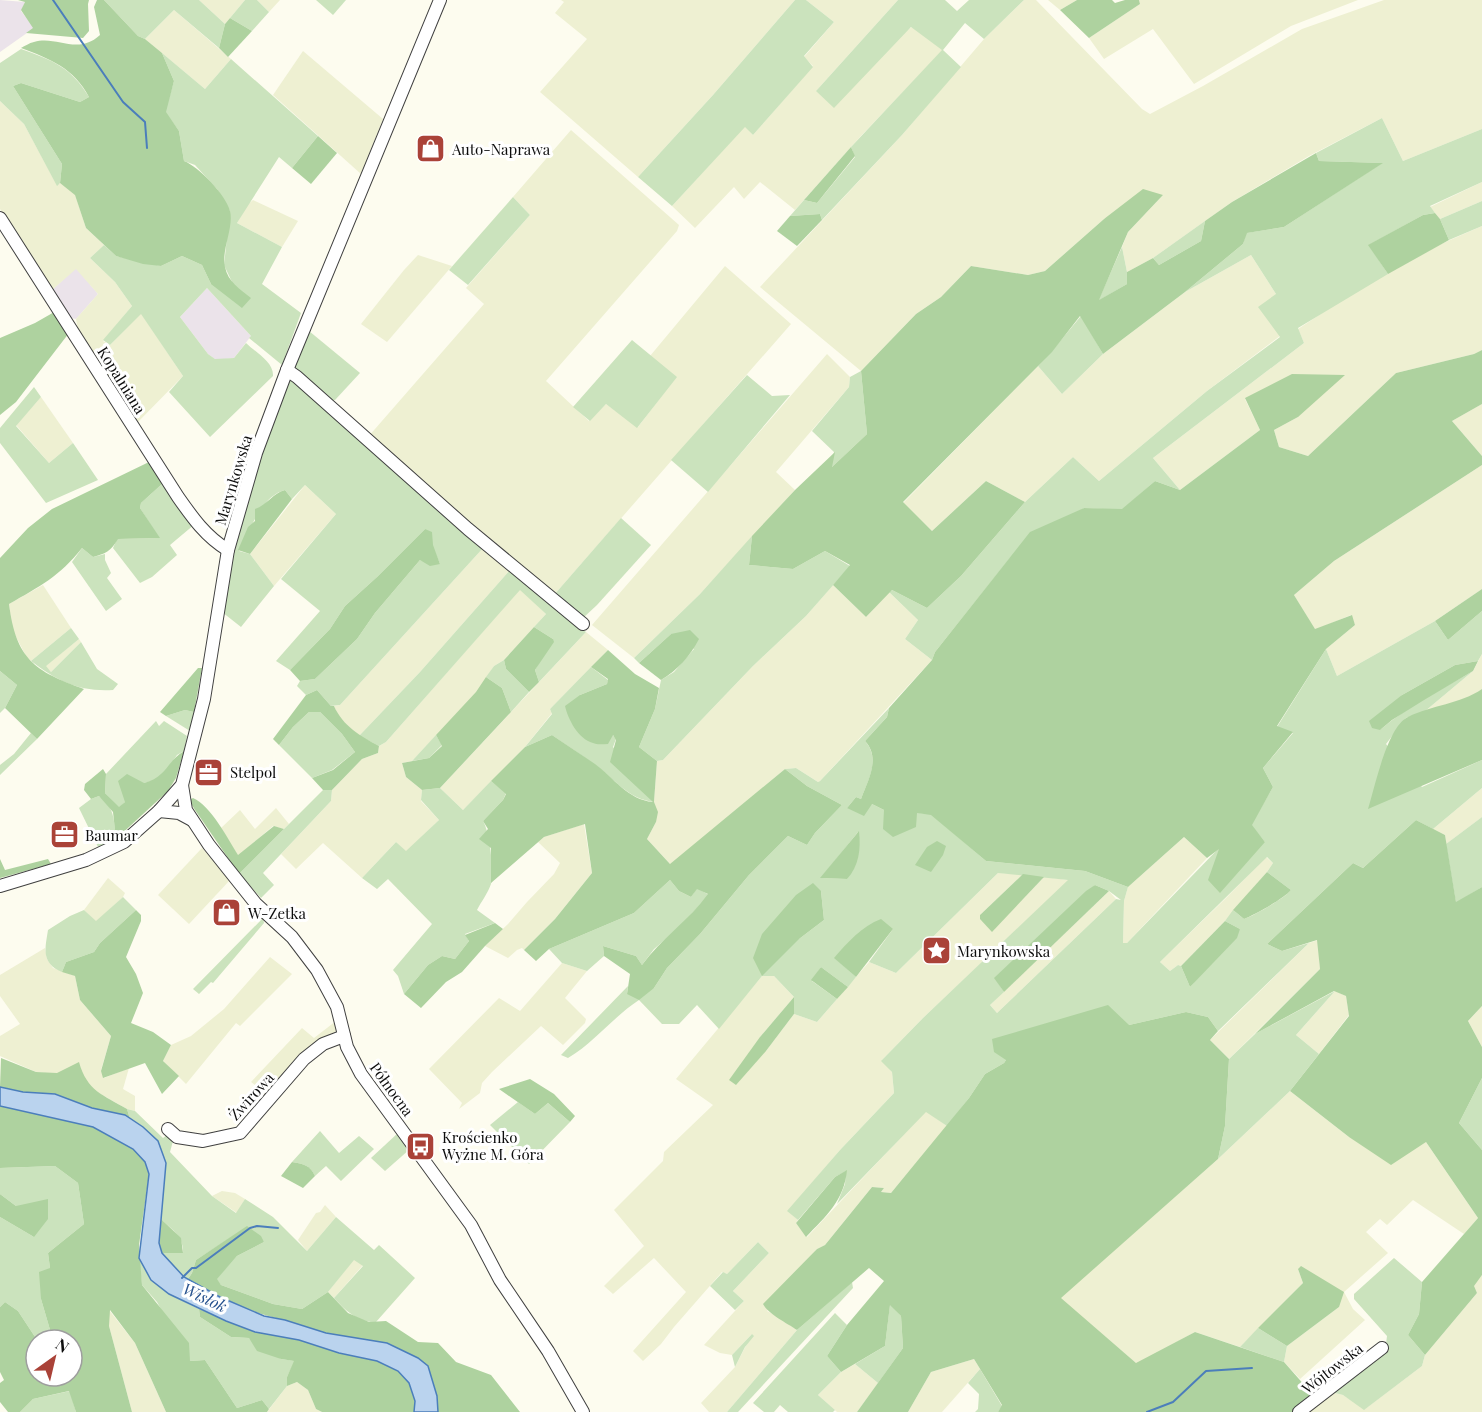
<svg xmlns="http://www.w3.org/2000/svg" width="1482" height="1412" font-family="'Playfair Display',serif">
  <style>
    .industrial { fill: #ebe3ea }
    .farmland { fill: #eef0d2 }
    .green { fill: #cbe3bd; fill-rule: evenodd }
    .forest { fill: #aed29f }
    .water { fill: #bad3ee; stroke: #4b7ebb; stroke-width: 1.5 }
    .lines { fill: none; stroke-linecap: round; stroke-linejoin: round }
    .stream { stroke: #4b7ebb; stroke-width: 2 }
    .minor-casing { stroke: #404040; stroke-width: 14 }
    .minor { stroke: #fff; stroke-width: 12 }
    .labels { text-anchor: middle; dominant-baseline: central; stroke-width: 6; stroke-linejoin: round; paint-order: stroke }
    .poi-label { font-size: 15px; fill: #0d0d0d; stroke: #fff; text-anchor: start }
    .street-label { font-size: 15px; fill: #0d0d0d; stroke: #fff }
    .water-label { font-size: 16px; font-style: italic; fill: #27528e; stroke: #fff }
  </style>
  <rect width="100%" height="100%" fill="#fdfcef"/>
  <g class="industrial">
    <path d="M0 0 25 2 21 11 34 28 0 52Z"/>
    <path d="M76 268 98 294 76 319 71 318 52 290Z"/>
    <path d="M207 288 251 336 234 358 216 360 208 354 180 317Z"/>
  </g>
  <g class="farmland">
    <path d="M199 0H245L225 24Z"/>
    <path d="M257 0H280L269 12Z"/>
    <path d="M561 0H795L713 95 638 177 540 92 587 39 555 13 564 2Z"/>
    <path d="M806 0H898L816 91 912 27 943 50 860 137 795 210 760 182 744 199 734 187 695 228 672 206 745 126 753 135 813 66 804 57 834 22Z"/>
    <path d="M1024 0H1036L1142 109 1150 114 1203 86 1302 29 1384 0H1482V129L1403 161 1382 118 1309 156 1232 202 1153 258 1127 272 1122 247 1128 232 1163 195 1104 219 1045 271 1028 275 971 266 941 297 916 314 861 371 760 287 902 135 984 39Z"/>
    <path d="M1048 0H1077L1060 10Z"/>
    <path d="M1139 0H1358L1291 26 1194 84 1153 29 1104 59 1089 38 1140 4Z"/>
    <path d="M174 10 231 59 205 89 145 39Z"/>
    <path d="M303 51 383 119 361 174 273 95Z"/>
    <path d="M0 101 24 124 57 185 60 183 75 194 86 228 104 245 90 258 115 282 132 306 103 341 110 345 141 313 183 376 136 424 78 329 76 319 98 294 76 269 52 290 0 209Z"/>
    <path d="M571 130 679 225 677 231 546 381 589 421 606 404 638 427 676 377 650 356 725 266 791 324 554 595 368 437 484 304 466 288 530 215 513 197Z"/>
    <path d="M1482 182V201L1440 219 1430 207Z"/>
    <path d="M253 200 298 221 282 247 237 223 247 205Z"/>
    <path d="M1482 226V350L1474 354 1396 373 1308 456 1279 447 1274 430 1298 417 1245 399 1260 430 1180 490 1153 458 1304 343 1298 329 1354 292 1441 244Z"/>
    <path d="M418 255 452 266 387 342 361 324 404 270Z"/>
    <path d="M1251 255 1276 294 1280 336 1207 391 1099 481 1073 457 1025 502 986 481 932 531 903 503 1038 366 1062 394 1103 354 1185 292Z"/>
    <path d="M827 354 850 377 849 387 776 472 795 490 700 594 634 658 592 625Z"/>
    <path d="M41 397 73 443 49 463 16 425Z"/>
    <path d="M1482 404V456L1452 421Z"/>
    <path d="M1482 465V589L1435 621 1337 676 1326 649 1355 625 1351 615 1315 630 1294 595 1334 561Z"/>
    <path d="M305 485 336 514 274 586 250 554Z"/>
    <path d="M484 547 510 570 420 672 359 736 339 718 334 706 340 705Z"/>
    <path d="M43 585 71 628 31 661 27 658 12 629 9 604Z"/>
    <path d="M833 585 866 617 889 592 918 620 905 639 932 660 820 781 818 782 796 768 785 769 671 865 647 839 656 822 654 802 657 761 663 760 753 666 806 616Z"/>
    <path d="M520 589 546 614 504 660 494 666 477 692 412 761 402 763 406 777 422 790 421 801 439 820 406 852 396 842 362 878 323 843 296 869 281 854 331 801 332 790 362 759 378 753 379 746 386 742Z"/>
    <path d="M586 632 608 650 550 709 552 713 525 747 463 810 440 788Z"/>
    <path d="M79 639 81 642 51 672 45 666Z"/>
    <path d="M1482 654V689L1471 697 1424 712 1473 671Z"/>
    <path d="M1482 788V817L1446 844 1445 835 1433 829Z"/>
    <path d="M276 808 289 824 284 829 273 826 238 856 221 828 240 810 255 829Z"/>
    <path d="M584 824 592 873 555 919 524 950 522 948 517 950 508 958 485 946 508 924 527 902 554 874 560 863 538 842 544 837Z"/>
    <path d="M1184 837 1207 858 1127 943H1123L1124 901 1128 887Z"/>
    <path d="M202 848 230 880 189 924 158 895Z"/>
    <path d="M1266 857 1273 863 1267 872 1225 921 1181 966 1178 965 1170 971 1160 962 1227 897Z"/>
    <path d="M998 873 1023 874 980 915 1022 900 1044 877 1069 880 923 1018 882 1060 892 1072 894 1093 840 1150 788 1211 798 1220 796 1223 807 1237 926 1111 947 1126 891 1193 881 1192 884 1188 872 1187 825 1245 817 1249 767 1311 779 1317 797 1330 727 1412H709L701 1403 735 1367 752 1334 732 1355 720 1353 704 1345 744 1301 733 1291 769 1253 758 1242 727 1274 722 1272 674 1327 661 1344 643 1361 633 1351 686 1292 654 1258 613 1294 604 1286 644 1246 614 1210 663 1161 664 1152 713 1105 676 1079 762 976H774L794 997 760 1037 766 1051 794 1014 817 1022 869 962 896 973Z"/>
    <path d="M108 878 125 893 123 897 96 922 84 910Z"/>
    <path d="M1109 891 1116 899 997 1013 990 1005Z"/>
    <path d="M1318 940 1320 969 1229 1059 1210 1040 1309 943Z"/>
    <path d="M45 948 47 959 53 968 75 976 80 1000 111 1036 101 1070 104 1078 129 1068 123 1089 135 1096V1111L127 1109 95 1091 83 1077 36 1072 0 1056V1036L20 1024 0 996V975Z"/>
    <path d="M270 957 292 974 240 1026 236 1023 186 1084 163 1061 171 1045 191 1036 224 1009Z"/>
    <path d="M562 963 587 971 565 998 586 1019 585 1023 563 1045 541 1026 492 1072 482 1083 480 1093 459 1109 462 1103 429 1069 499 998 520 1011Z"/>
    <path d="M1335 991 1346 996 1349 1015 1319 1054 1296 1035Z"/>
    <path d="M1482 1006V1047L1468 1021Z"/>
    <path d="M336 1021V1031L268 1095 251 1082 302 1028 314 1038Z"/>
    <path d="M1290 1091 1349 1137 1426 1142 1478 1218 1464 1234 1413 1200 1387 1225 1380 1219 1366 1232 1388 1253 1344 1292 1353 1309 1365 1320 1300 1379 1284 1362 1287 1346 1339 1307 1298 1269 1303 1283 1240 1347 1195 1332 1137 1364 1060 1298 1218 1159Z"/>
    <path d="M222 1191 235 1193 245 1199 237 1213 212 1196Z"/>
    <path d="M325 1205 336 1217 307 1251 298 1240 316 1213 320 1212Z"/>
    <path d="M354 1259 363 1265 334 1298 328 1292Z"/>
    <path d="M1482 1275V1412H1305L1331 1392 1343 1395 1365 1409 1422 1366 1425 1355 1477 1293 1473 1286Z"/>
    <path d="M109 1310 135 1343 166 1412H132L109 1326Z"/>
    <path d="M974 1359 980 1369 942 1412H908L931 1372Z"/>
    <path d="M855 1364 878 1383 857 1412H837L818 1395 841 1372Z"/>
    <path d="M297 1382 308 1390 316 1409 322 1412H267L287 1386Z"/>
  </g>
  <g class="green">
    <path d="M104 0H199L225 24 219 48 174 10 145 39 138 36Z"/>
    <path d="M245 0H257L269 12 252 31 230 18Z"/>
    <path d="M316 0H346L333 15Z"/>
    <path d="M795 0H806L834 22 804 56 813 67 753 135 745 127 672 206 638 177 713 95Z"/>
    <path d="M898 0H945L957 11 969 0H1024L984 39 965 23 943 50 961 67 902 135 822 220 820 214 790 216 804 200 817 203 855 157 851 147 942 50 911 27 834 108 816 91Z"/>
    <path d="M21 49C52 60 71 67 89 97L80 102 21 83 13 86 62 164 60 183 57 186 24 124 0 101V63Z"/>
    <path d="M162 53 205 89 231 59 318 136 292 168 279 157 237 223 282 247 262 284 301 313 282 365 249 338 251 336 207 288 180 317 208 354 215 359 234 358 246 343C255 352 274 362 273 376L210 437 169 392 183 376 141 314 110 345 103 340 132 306 115 282 90 258 104 245 116 256 161 266 182 256 202 265 211 284 232 282 224 265 230 211 217 189 195 165 184 161 179 131 165 112 174 81Z"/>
    <path d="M1382 118 1403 161 1482 129V182L1430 206 1435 213 1423 215 1369 245 1388 274 1298 328 1304 343 1153 458 1180 490 1155 481 1122 510 1084 508 1010 558 935 652 932 660 905 639 918 620 889 592 892 590 927 608 961 576 1025 502 1073 457 1099 481 1207 391 1280 337 1258 307 1276 294 1251 255 1185 292 1243 244 1246 233 1284 227 1382 163 1319 161 1316 153Z"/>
    <path d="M513 197 530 215 468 285 449 270Z"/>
    <path d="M1482 201V226L1449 240 1440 219Z"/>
    <path d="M1205 221 1201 241 1159 265 1153 258Z"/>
    <path d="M1122 247 1127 272V284L1098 301Z"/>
    <path d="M1081 316 1103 354 1062 394 1038 366 1052 351Z"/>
    <path d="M309 331 360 373 335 400 329 401 293 369Z"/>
    <path d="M632 340 677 377 637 428 606 404 590 421 573 407Z"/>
    <path d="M861 371 867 434 831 468 834 452 812 431 849 387 850 377Z"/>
    <path d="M747 375 772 396 790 395 708 492 671 460Z"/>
    <path d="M292 379 484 547 340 705 331 706 317 690 306 695 297 686 300 681 315 679 357 639 375 613 420 560 440 564 425 529 377 577 345 606 330 629 290 670 276 661 320 611 281 579 336 514 305 485 292 499 285 490C261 496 250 531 239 551L250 554 274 586 241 627 222 612 244 507 287 382Z"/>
    <path d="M34 387 41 397 16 426 49 463 73 443 98 480 46 503 0 443V428Z"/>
    <path d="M162 484 195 524 170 545 177 555 152 577 140 583 113 548 117 539 159 538 140 508 141 503Z"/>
    <path d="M621 518 651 545 597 605 583 618 554 595Z"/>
    <path d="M752 536 749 565 793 569 825 551 850 566 806 616 753 666 663 760 657 761 639 747 655 709 661 680 674 672 694 649 671 634 639 663 634 658 700 594Z"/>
    <path d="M82 548 93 557 105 554V560L111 573 107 578 122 599 106 611 72 562Z"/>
    <path d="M510 570 586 632 539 682 535 670 553 639 534 627 546 614 520 590 386 742 379 746 359 736 420 672Z"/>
    <path d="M1482 611V654L1478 661 1455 665 1402 695 1380 730C1408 706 1442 689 1473 671L1424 712 1406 718 1386 744 1422 787 1482 760V788L1433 829 1416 820 1363 868 1353 863 1267 944 1282 951 1309 943 1218 1031 1208 1017 1186 1012 1129 1025 1006 1060 1004 1063 985 1074 969 1098 947 1126 926 1112 837 1204 845 1184 846 1171 835 1177 798 1220 787 1211 840 1150 894 1093 892 1072 881 1061 923 1018 1068 880 998 873 896 973 869 962 893 929 835 958 856 977 848 987 821 967 812 981 837 999 817 1022 794 1014V997L774 976H762L719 1029 697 1005 679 1024H662L639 1000C613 1017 595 1042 568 1058L561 1055 628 986 627 994 654 988 667 968 700 934 749 875 788 836 807 845 815 833 842 805 807 786 785 769 796 768 818 782 820 781 889 708 887 717 865 741C881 759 868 780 861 799L856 797 847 808 872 804 884 810 931 814 986 861 1085 871 1128 887 1124 901 1123 943H1127L1219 848 1265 842 1251 825 1273 787 1263 768 1293 733 1277 727 1326 649 1337 676 1435 621 1448 640ZM858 832 847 879 821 878ZM1267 857 1273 863 1267 872 1291 890C1285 898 1255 915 1244 919L1233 910 1225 921 1240 929 1190 987 1181 966 1178 965 1170 971 1160 962ZM1095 885 1109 891 1121 900 1116 899 997 1013 990 1005 1004 992 995 978ZM821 891 824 920 799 939Z"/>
    <path d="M71 628 79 639 46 666 51 672 81 642 97 669 118 684 113 690C79 692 57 681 31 661Z"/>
    <path d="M504 660 506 669 529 692 511 712 502 688 486 677 494 666Z"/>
    <path d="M591 667 608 680 607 684 580 695 616 739 613 747 654 802C628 799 615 779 595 765 581 754 566 745 552 735L525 747 552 714 550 709Z"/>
    <path d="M0 671 17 685 5 708 0 713Z"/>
    <path d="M185 710 194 712 190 731 166 716Z"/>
    <path d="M309 712H320L342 734 355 752 332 770 312 778 279 745 293 727Z"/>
    <path d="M156 721 159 726 164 721 187 736 184 751 177 755 168 768 156 780 144 783 119 808 105 793 106 774Z"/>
    <path d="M31 733 37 739 0 775V765L14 754Z"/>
    <path d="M436 735 442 745 429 758 412 761Z"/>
    <path d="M491 781 506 793 503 800 483 821C490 833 494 870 491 884 488 893 481 902 477 910L495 923 465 934 469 941 455 959 442 956 428 965 404 994 398 976 393 970 432 924 388 879 377 889 362 878 396 842 406 851 439 820 421 800 422 790 440 788 463 810Z"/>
    <path d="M323 790H332L331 801 263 873 274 885 261 898 239 874Z"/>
    <path d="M99 796C115 807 114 821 116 839L98 847 79 808 91 799Z"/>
    <path d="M1482 817V887L1456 903 1446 844Z"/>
    <path d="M670 880 679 891 691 897 697 888 709 895 675 931 654 949 642 965 636 956 603 946 604 956 587 971 562 963 549 949 634 913Z"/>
    <path d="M123 897 136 910 100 943 94 952 66 962 62 972C41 963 45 949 48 930L70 916 84 910 96 921Z"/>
    <path d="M263 918 264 923 213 983 211 982 199 994 193 989Z"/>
    <path d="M1335 991 1296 1035 1319 1054 1290 1091 1218 1159 1225 1126 1229 1059 1255 1034Z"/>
    <path d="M1482 1078V1150L1459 1123Z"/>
    <path d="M518 1102 535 1114 548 1103 570 1122 529 1164 490 1125Z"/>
    <path d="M127 1109 135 1111 163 1138 167 1135 173 1141 170 1152 212 1196 236 1213 245 1199 273 1217 307 1251 336 1217 374 1250 379 1245 415 1278 376 1322C358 1323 345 1310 334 1298L363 1266 354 1260 328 1292 302 1309 273 1304 221 1285 216 1279 237 1256 264 1242 247 1227 196 1260 192 1273 188 1279 184 1277 162 1253H183C184 1236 171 1229 160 1218L166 1163 143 1127 130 1119Z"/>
    <path d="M320 1131 339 1153 359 1136 374 1149 341 1181 326 1166 315 1176C310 1165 304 1164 292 1162Z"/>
    <path d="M398 1133 410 1149 385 1171 371 1158Z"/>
    <path d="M55 1166 78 1183 84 1224 48 1253 50 1268 41 1299 53 1340H37L18 1311 5 1302 0 1307V1217L34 1237 16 1206 0 1194V1168Z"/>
    <path d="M758 1242 769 1253 733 1291 744 1301 735 1310 710 1286 723 1272 727 1274Z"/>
    <path d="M139 1258 151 1280 169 1294 199 1309 200 1317 231 1337 249 1338 281 1359 295 1361 287 1377V1386L269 1409 262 1400 237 1408 205 1360 190 1361 157 1302 142 1285Z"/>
    <path d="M1394 1258 1422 1282 1419 1314 1408 1335 1425 1355 1422 1366 1364 1410 1343 1395 1331 1392 1385 1352 1387 1336 1354 1299V1294Z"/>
    <path d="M852 1282 853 1288 738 1412H727L797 1330Z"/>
    <path d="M890 1304 901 1316 903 1348 878 1383 855 1364 885 1346Z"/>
    <path d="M835 1313 847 1325 827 1356 841 1372 818 1395 835 1410 833 1412H788L780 1405 774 1412H764L753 1403Z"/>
    <path d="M1258 1328 1287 1346 1284 1362 1240 1347Z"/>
    <path d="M752 1334 754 1336 745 1347 735 1367 732 1355Z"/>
    <path d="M980 1369 1002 1406 998 1412H975L978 1409 979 1394 968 1383Z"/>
    <path d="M70 1391 76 1412H20L33 1399Z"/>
  </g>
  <g class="forest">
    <path d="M18 0H89L88 4 89 31 83 38 26 33 33 28 21 10 25 2Z"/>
    <path d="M97 0H104L138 36 145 39 162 53 174 81 166 112 179 131 184 161C199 167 226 195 230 211 234 227 221 251 225 267 228 282 240 289 251 298L242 308 211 284 202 265 182 256 161 266 143 264 116 256 86 228 75 195 60 183 62 164 13 86 21 83 80 102 89 97C74 68 50 59 21 48 25 46 29 43 34 42 57 35 77 56 100 35L94 7Z"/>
    <path d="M1077 0H1112L1115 3 1125 0H1139L1140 4 1089 38 1060 10Z"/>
    <path d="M230 18 252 31 228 57 219 48 225 24Z"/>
    <path d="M318 136 337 153 311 184 292 168Z"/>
    <path d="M851 147 855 156 817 203 804 200Z"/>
    <path d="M1316 153 1319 161 1383 163 1284 227 1247 233 1243 244 1185 292 1103 354 1080 316 1052 352 903 502 932 531 986 481 1025 502 961 576 927 608 892 590 866 617 833 585 850 565 825 551 793 569 749 565 752 536 795 490 835 452 832 467 867 434 861 371 916 314 941 297 971 266 1028 275 1045 271 1104 219 1143 189 1163 195 1128 232 1099 300 1127 284V272L1153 258 1159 265 1201 241 1205 221 1232 202Z"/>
    <path d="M1435 213 1440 219 1449 240 1388 274 1368 245 1423 215Z"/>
    <path d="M820 214 822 220 797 246 777 231 790 216Z"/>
    <path d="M56 311 69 333 16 402 0 415V338L35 323Z"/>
    <path d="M1482 350V404L1452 421 1482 456V465L1334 561 1294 595 1315 629 1352 615 1355 625 1326 649 1277 726 1293 732 1263 768 1273 787 1252 825 1265 842 1220 893 1208 880 1219 849 1207 858 1184 837 1128 887 1085 871 986 861 931 815 917 813 916 827 893 837 883 829 884 810 872 804 864 816 847 808 856 797 861 799C868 780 881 758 865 741L887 717 889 708 932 660 935 652 1030 532 1084 508 1122 509 1155 481 1180 490 1260 430 1245 398 1292 374 1345 375 1298 417 1274 430 1279 447 1308 456 1396 373 1474 354Z"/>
    <path d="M149 462 162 484 141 503 140 508 160 538 118 539C111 551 105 554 93 557L82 548C60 576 39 587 9 604 16 659 34 671 84 689L37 739 5 708 17 685 0 671V558L28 528 52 509Z"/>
    <path d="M285 490 292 499 250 554 238 550 248 527 255 521V509C267 505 273 493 285 490Z"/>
    <path d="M425 529 432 532 433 545 440 564 430 566 420 560 375 613 357 639 315 679 300 681 290 670 330 629 345 606 377 577Z"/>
    <path d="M1482 589V611L1448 640 1435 621Z"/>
    <path d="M534 627 553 639 554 642 535 670 539 682 529 692 506 669 504 660Z"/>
    <path d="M690 630 699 639C690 656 678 670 661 680L639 663 671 634Z"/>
    <path d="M608 650 635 674 659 688 655 709 639 747 657 761 654 802 658 812 656 822 647 839 670 864 785 769 807 786 842 805 815 833 807 845 788 836 749 875 700 934 667 968 654 988 639 1000 627 994 630 974 604 956 603 946 636 956 642 965C661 939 689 920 708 894L697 889 691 897 679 891 670 880 634 913 549 949 536 961 524 950 555 919 592 873 585 824 544 837 491 883V848L479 839 488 829 483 821 503 800 506 794 491 781 525 747 552 735C566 745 581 754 595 764 614 778 628 800 653 802L610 762 616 740 613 735 608 744C603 744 597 745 593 743 578 739 568 719 565 706L580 695 607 684 608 679 591 667Z"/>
    <path d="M1478 661 1473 671 1424 700 1392 720 1380 730 1372 728 1369 721 1402 695 1455 665Z"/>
    <path d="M198 668H202L194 712 185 710 166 716 160 712Z"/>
    <path d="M486 677 502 688 511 712 440 788 422 790 406 777 402 763 429 758 442 746 436 735 476 692Z"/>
    <path d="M1482 689V760L1368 809C1375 787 1387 727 1408 717 1432 705 1460 704 1482 689Z"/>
    <path d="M317 690 331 706H334C343 726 360 736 379 746L378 753 362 759 332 790H323L312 778 333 770 355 752 342 734 320 712H309L293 727 279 745 273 739 306 695Z"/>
    <path d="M184 751 176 778 168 791 116 839 113 812 99 796 91 799 84 790 85 784 103 769 106 774 105 793 119 807 125 802 118 781 127 774 144 783C167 777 167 761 184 751Z"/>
    <path d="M193 798C211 806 228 839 238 855L274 826 284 829 239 874 195 810 189 800Z"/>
    <path d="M1416 820 1445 835 1456 902 1482 887V1006L1468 1021 1482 1047V1078L1459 1123 1482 1150V1275L1474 1286 1477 1293 1425 1355 1408 1335 1419 1314 1422 1282 1478 1218 1426 1142 1391 1165 1349 1137 1290 1091 1349 1016 1346 996 1334 991 1255 1034 1320 969 1317 940 1282 951 1267 944 1353 863 1363 868Z"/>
    <path d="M859 831C861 849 859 866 847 879L820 878Z"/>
    <path d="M937 841 946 846 943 855 931 872 915 865 927 847Z"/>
    <path d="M0 859 5 870 48 859 51 864 0 878Z"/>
    <path d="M1267 872 1291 890C1285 898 1254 915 1244 919L1233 910Z"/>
    <path d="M1023 874 1044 877 992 932 980 919V915Z"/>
    <path d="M813 883 821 891 824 920 799 939 762 976 753 958 762 934 796 895Z"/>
    <path d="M1095 885 1109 891 1004 992 994 978 1086 891Z"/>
    <path d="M136 910 141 915V921L126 957 136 974 143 993 131 1023 153 1032 171 1045 163 1061 179 1076 162 1094 145 1063 103 1078 101 1071 111 1036 80 1000 75 976 62 972 66 962 94 952 100 943Z"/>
    <path d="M881 919 893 929 856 977 834 958C847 943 862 926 881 919Z"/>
    <path d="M1225 921 1240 929 1237 938 1190 987 1181 966Z"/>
    <path d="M495 923 503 929 485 946 462 972 446 982 421 1008 404 994 428 965 442 956 455 959 469 941 465 935Z"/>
    <path d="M821 967 848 987 837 999 811 980Z"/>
    <path d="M794 997V1014L766 1051 736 1085 729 1080 760 1037Z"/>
    <path d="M1108 1005 1129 1025 1186 1012 1208 1017 1218 1031 1210 1040 1229 1059 1225 1126 1218 1159 1061 1298 1136 1363 1195 1332 1284 1362 1314 1396 1299 1412H998L1002 1405 974 1359 931 1372 908 1412H857L903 1348 901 1316 890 1305 885 1346 841 1372 827 1356 847 1325 884 1281 869 1268 797 1330C787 1323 768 1314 763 1304L817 1249 825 1245 872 1187 884 1188 881 1192 891 1193 969 1098 985 1074 1004 1063 1006 1060 994 1052 992 1039Z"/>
    <path d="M1 1058 36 1072 57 1073 79 1062C87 1091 103 1095 127 1109L130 1119 125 1115 92 1108 55 1094 23 1092 0 1087Z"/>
    <path d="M530 1079 554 1094 575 1116 570 1122 548 1103 535 1114 499 1089Z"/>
    <path d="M0 1106 93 1127 133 1149 145 1162 149 1174 139 1245 142 1285 189 1343 190 1361 205 1360 237 1408 262 1400 269 1409 267 1412H166L135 1343 110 1310 109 1326 132 1412H76L69 1391 33 1399 20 1412H8L0 1402V1383L4 1380 0 1372V1307L5 1302 18 1311 37 1340 36 1376H72V1340H53L41 1299 39 1272 50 1268 48 1253 84 1224 78 1183 55 1166 0 1168Z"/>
    <path d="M292 1162C304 1164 310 1165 315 1176L303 1188 281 1176Z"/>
    <path d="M847 1170C844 1201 826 1216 806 1237L796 1223 835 1177Z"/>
    <path d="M0 1194 16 1206 48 1199V1219L34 1237 0 1217Z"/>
    <path d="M160 1218 181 1238 183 1253H162L159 1243Z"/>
    <path d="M247 1226 261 1236 264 1242 237 1256 217 1279 221 1285 273 1304 302 1309 328 1292 348 1313 369 1322 386 1321 418 1342 438 1343 456 1362 491 1375 520 1412H438L437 1396 428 1366 285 1320C251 1314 219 1296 188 1279L192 1273 196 1260Z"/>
    <path d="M1301 1266 1344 1292 1339 1307 1287 1346 1258 1328 1303 1283 1298 1269Z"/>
    <path d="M199 1309 255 1332 299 1340 339 1353 377 1361 398 1371 409 1383 415 1401 414 1412H322L316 1409 308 1390 297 1382 287 1386V1377L294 1361 281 1359 257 1351 249 1338 231 1337 200 1317Z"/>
  </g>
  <path class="water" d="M0 1087 23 1092 55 1094 92 1108 125 1115 143 1127 158 1141 166 1163 159 1243 162 1253 184 1277 220 1297 264 1316 285 1320 326 1333 387 1343 418 1358 428 1366 437 1396 438 1412H414L415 1401 409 1383 398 1371 377 1361 339 1353 299 1340 255 1332 226 1321 169 1294 151 1280 139 1258 149 1174 145 1162 133 1149 93 1127 0 1106Z"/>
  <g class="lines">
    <g class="stream">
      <path d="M53 0 123 102 145 122 147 148"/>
      <path d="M182 1278 192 1268H196L250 1228 257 1226 278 1228"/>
      <path d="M1147 1412 1173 1402 1206 1371 1252 1368"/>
    </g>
    <defs>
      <g id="minor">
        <path d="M0 218 178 497C192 517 206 537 228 550"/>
        <path d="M287 370 297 377 468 529 583 624"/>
        <path d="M182 785 186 810 209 845 256 904 292 937 317 970 337 1007 347 1047 361 1074 471 1225 500 1280 548 1351 583 1412"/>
        <path d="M159 811 179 813 192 820"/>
        <path d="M0 886 86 860 124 842 159 811 182 785 204 699 228 550 256 453 287 370 440 0"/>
        <path d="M168 1129 177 1137 203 1141 240 1133 304 1059 323 1044 344 1036"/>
        <path d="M1299 1412 1382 1348"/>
      </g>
    </defs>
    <use href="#minor" class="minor-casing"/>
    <use href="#minor" class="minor"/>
  </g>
  <defs>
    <symbol id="shop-square" viewBox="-11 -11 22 22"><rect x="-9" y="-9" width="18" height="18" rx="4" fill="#aa4238" stroke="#fff"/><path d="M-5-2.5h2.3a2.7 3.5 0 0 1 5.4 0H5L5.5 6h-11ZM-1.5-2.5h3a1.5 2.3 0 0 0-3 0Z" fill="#fff"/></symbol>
    <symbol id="office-square" viewBox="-11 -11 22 22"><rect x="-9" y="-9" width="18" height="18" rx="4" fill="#aa4238" stroke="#fff"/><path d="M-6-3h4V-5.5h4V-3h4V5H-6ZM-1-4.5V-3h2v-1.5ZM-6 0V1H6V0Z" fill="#fff"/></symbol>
    <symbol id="sight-square" viewBox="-11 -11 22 22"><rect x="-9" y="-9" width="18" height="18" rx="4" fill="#aa4238" stroke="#fff"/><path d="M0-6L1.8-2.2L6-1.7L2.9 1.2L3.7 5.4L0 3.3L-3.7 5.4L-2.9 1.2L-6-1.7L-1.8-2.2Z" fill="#fff"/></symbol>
    <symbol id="bus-square" viewBox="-11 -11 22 22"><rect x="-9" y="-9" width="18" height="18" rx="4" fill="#aa4238" stroke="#fff"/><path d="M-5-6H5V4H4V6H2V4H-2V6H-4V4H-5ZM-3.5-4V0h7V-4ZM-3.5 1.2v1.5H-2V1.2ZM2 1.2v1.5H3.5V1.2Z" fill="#fff"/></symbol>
  </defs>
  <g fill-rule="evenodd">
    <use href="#shop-square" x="414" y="132" width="33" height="33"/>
    <use href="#office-square" x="192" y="756" width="33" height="33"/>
    <use href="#office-square" x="48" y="818" width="33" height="33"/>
    <use href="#shop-square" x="210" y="896" width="33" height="33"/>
    <use href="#sight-square" x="920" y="934" width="33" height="33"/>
    <use href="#bus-square" x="404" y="1130" width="33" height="33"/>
  </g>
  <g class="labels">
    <g class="poi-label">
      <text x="452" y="149">Auto-Naprawa</text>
      <text x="230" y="772">Stelpol</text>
      <text x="85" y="835">Baumar</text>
      <text x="248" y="913">W-Zetka</text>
      <text x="957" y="951">Marynkowska</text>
      <text x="442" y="1137">Krościenko<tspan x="442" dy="17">Wyżne M. Góra</tspan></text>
    </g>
    <g class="street-label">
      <text transform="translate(122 380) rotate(58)">Kopalniana</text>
      <text transform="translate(233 480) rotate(-73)">Marynkowska</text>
      <text transform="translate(392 1089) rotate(54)">Północna</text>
      <text transform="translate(251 1096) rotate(-48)">Żwirowa</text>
      <text transform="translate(1332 1368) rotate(-38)">Wójtowska</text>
    </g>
    <g class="water-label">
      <text transform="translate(205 1297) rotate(25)">Wisłok</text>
    </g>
  </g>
  <g transform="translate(54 1358) rotate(34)"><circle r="28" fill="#ffffff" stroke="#9e9e9e" stroke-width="1.5"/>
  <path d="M0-4.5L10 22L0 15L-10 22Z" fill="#aa4238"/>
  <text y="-9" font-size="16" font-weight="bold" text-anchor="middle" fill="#0d0d0d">N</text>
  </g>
</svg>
